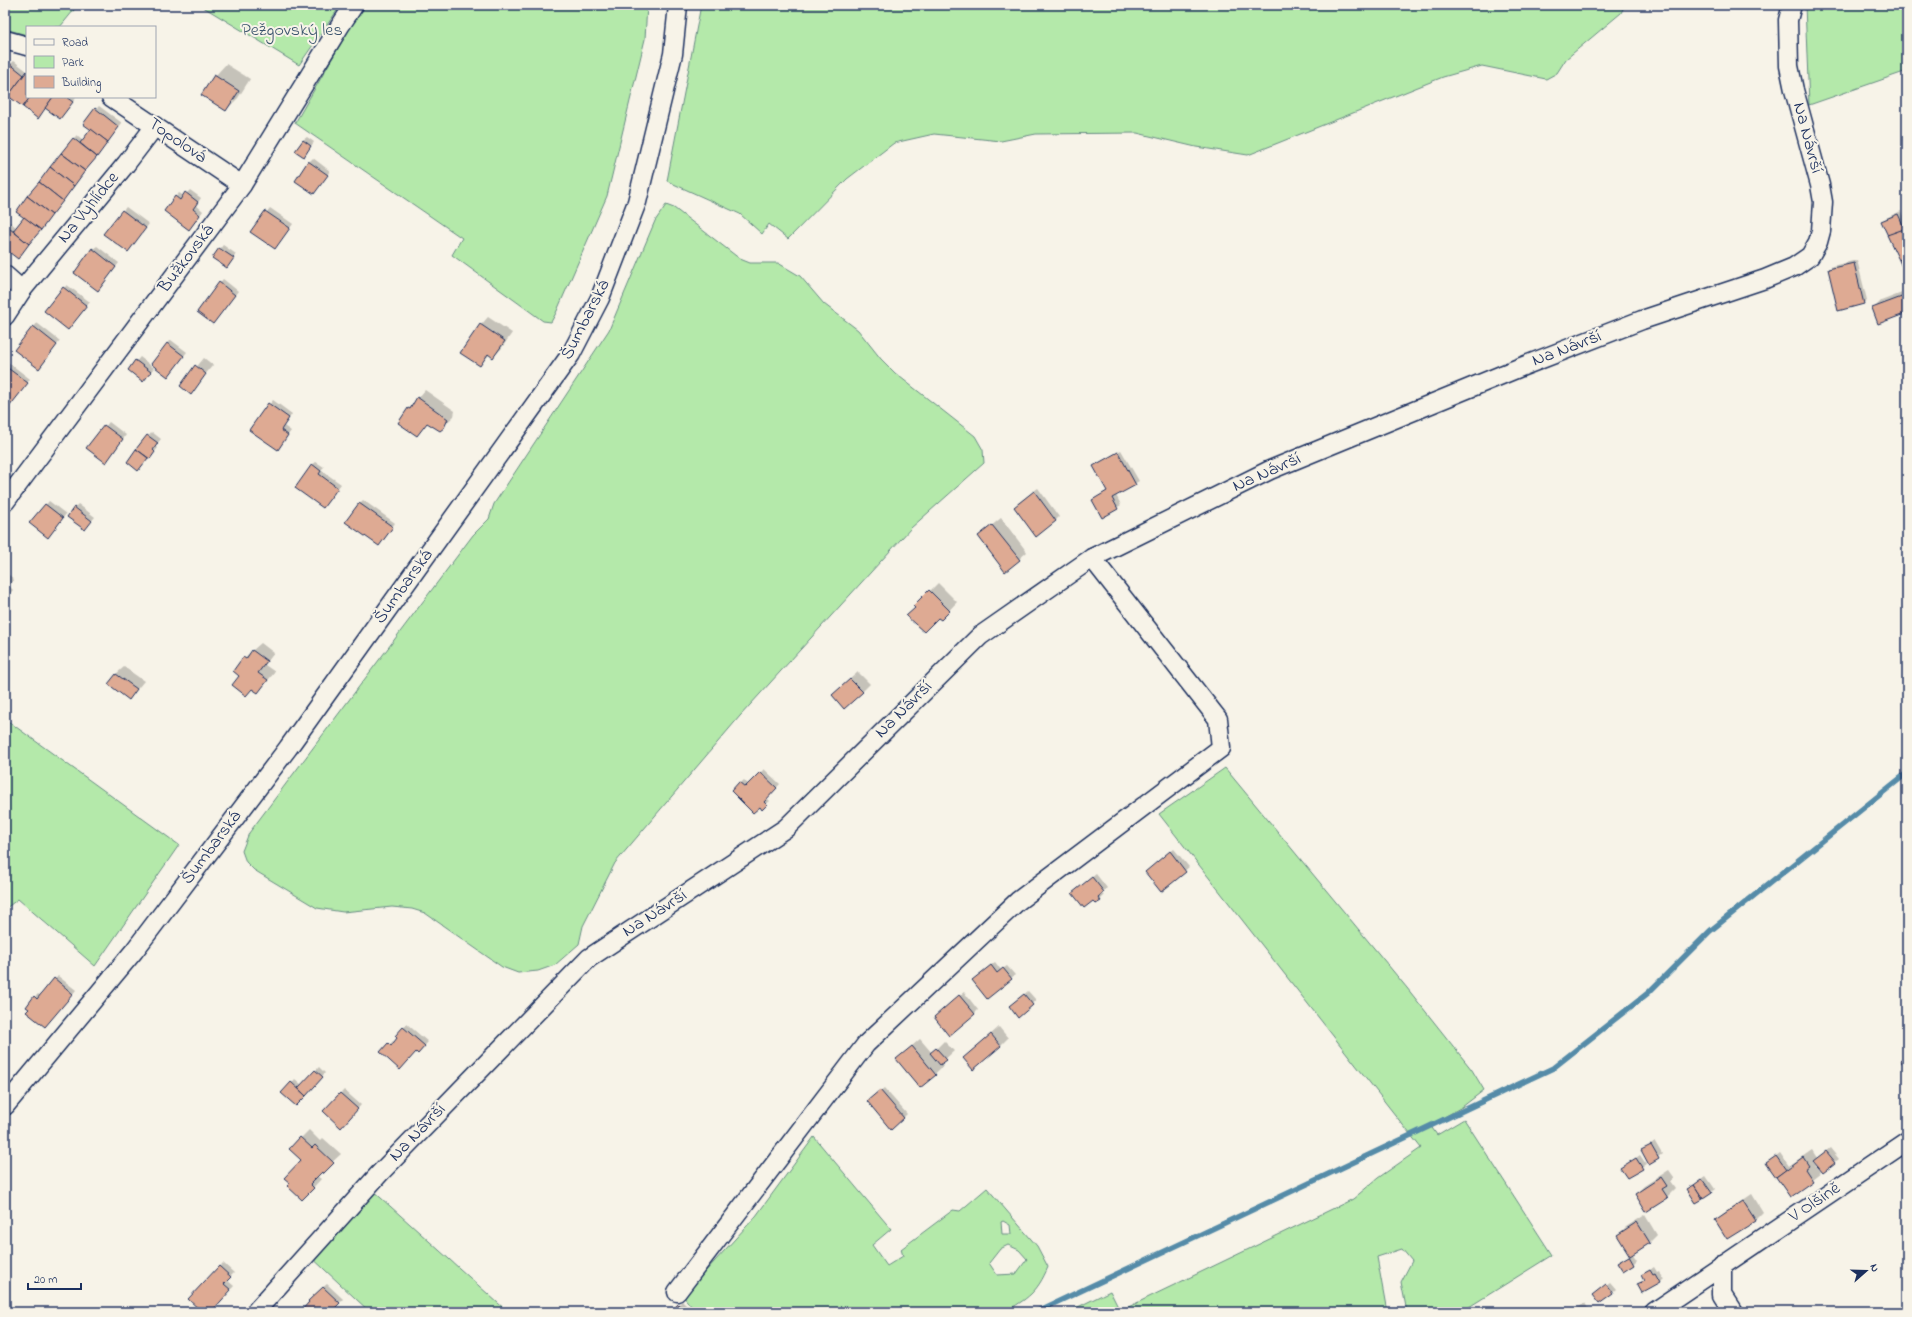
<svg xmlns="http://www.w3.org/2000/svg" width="1912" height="1317" font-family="'Indie Flower',sans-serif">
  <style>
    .green { fill: #b4e9aa; stroke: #688c84; fill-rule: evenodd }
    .shadow { fill: #0003 }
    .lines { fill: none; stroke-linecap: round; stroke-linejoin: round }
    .stream { stroke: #558ba8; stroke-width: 5.5 }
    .building { fill: #deaa93; stroke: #1b2f5e }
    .minor-casing { stroke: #1b2f5e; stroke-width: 21 }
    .minor { stroke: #f7f3e8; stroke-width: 18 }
    .labels { text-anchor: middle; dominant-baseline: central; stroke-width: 4; stroke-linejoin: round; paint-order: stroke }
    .park-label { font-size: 18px; fill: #3a546d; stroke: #f7f3e8 }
    .street-label { font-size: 18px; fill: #1b2f5e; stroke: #f7f3e8 }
  </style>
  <rect width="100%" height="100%" fill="#f7f3e8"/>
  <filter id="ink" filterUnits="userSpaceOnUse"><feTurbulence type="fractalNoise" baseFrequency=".025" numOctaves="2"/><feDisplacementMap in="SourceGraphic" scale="8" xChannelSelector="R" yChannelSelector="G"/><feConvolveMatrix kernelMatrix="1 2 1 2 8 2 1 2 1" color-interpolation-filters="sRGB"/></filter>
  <g filter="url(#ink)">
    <g class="green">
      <path d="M5 5H78L60 27H27V35L5 29Z"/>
      <path d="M200 5H341L299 65Z"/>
      <path d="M363 5H647L645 39 607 196 556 313 551 322 543 321 452 255 462 238 295 123Z"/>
      <path d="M701 5H1625L1621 13 1566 59 1557 73 1546 79 1482 66 1443 77 1248 155 1196 147 1137 133 1036 134 1001 141 934 134 894 143 847 179 788 239 769 224 762 234 740 214 667 181Z"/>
      <path d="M1805 5H1907V71L1809 105Z"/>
      <path d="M666 205 674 208 740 259 750 263H778L800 276 824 304 858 330 881 359 895 373 975 436 983 450 984 463 911 528 740 716 615 863 583 926 579 944 555 965 538 971 518 973 502 967 425 913 412 909 392 907 343 912 317 908 254 870 246 862 242 851 249 833 473 535 489 519 494 504 609 330 655 221Z"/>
      <path d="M5 719 179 845 95 966 18 899 5 909Z"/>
      <path d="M1225 768 1407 988 1472 1070 1484 1090 1462 1107 1430 1125 1437 1135 1464 1119 1552 1255 1461 1312H1455L1450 1306V1312H1407L1401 1282 1412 1261 1402 1249 1377 1257 1387 1312H1068L1110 1291 1120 1311 1353 1199 1378 1178 1421 1148 1159 814Z"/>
      <path d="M814 1137 891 1229 872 1245 887 1266 903 1256 901 1249 953 1210 960 1211 987 1188 1037 1246 1048 1267C1037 1293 1028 1298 1005 1312H696L683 1296 756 1216ZM1003 1221 1010 1225 1011 1234H1002L1001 1222ZM1008 1245 1019 1250 1027 1259 1016 1274 997 1275 989 1263 1000 1249Z"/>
      <path d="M371 1189 508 1312H370L309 1255Z"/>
    </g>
    <g class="shadow">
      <path d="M14 61 27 71V97L76 98 60 118 46 107 9 95 5 97V63L8 66Z"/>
      <path d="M226 64 250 79 238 98 226 110 215 76Z"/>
      <path d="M99 106 122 123 18 258 5 248V227L10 222 17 228 73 139 77 135 83 140 92 129 96 109Z"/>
      <path d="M307 137 314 142 304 156 303 140Z"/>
      <path d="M313 158 330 171 314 193 309 162Z"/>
      <path d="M190 190 201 198 196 205 203 211 193 225 176 197 179 193 184 196Z"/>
      <path d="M126 207 149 224 128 251 105 234Z"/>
      <path d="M270 208 293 224 275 248 252 232Z"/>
      <path d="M1901 211 1907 227 1897 231V233L1907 229V269L1882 221 1886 218Z"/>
      <path d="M223 245 236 254 230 263 220 249Z"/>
      <path d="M97 246 119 263 101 286 93 249Z"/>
      <path d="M1857 260 1867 300 1863 303 1829 270 1832 266Z"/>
      <path d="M223 279 238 291 213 323 220 283Z"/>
      <path d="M67 285 90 302 68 329 64 288Z"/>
      <path d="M1907 291V312L1873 309 1881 301Z"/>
      <path d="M488 317 512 333 501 349 493 357 490 354 480 365 481 325Z"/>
      <path d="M37 323 60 341 42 364 34 327Z"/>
      <path d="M171 340 187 352 171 372 167 344Z"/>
      <path d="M140 357 154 368 146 377 129 370Z"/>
      <path d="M204 358 213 365 190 393 181 386Z"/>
      <path d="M8 362 30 379 9 406 5 403V365Z"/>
      <path d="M425 390 455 411 454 416 439 430 428 422 417 435 409 409Z"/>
      <path d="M273 400 292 414 284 426 291 431 277 449 250 430Z"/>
      <path d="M109 422 126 435 109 458 88 448Z"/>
      <path d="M152 432 161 439 155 446 158 448 153 454 148 457 142 466 128 462Z"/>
      <path d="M1121 450 1139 481 1116 495 1121 505 1102 517 1093 500 1108 490 1094 466Z"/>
      <path d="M316 462 324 467 321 470 341 484 323 507 312 465Z"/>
      <path d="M1038 488 1059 517 1055 521 1018 503Z"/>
      <path d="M363 500 395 523 382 541 359 504Z"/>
      <path d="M49 501 66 514 51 533 31 523Z"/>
      <path d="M78 504 95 517 85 529 74 508Z"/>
      <path d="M1001 518 1027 552 1019 559 979 536Z"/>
      <path d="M5 572 14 579 9 586 13 590 5 599Z"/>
      <path d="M938 583 957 602 941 619 915 606Z"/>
      <path d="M261 643 274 653 265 665 275 672 258 692 253 688 246 695 240 676 244 658Z"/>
      <path d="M124 667 144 681 129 699 116 674Z"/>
      <path d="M858 672 870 684 862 692 841 687Z"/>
      <path d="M764 769 780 784 767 798 770 801 762 808 732 791 744 780 749 785Z"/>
      <path d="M1174 849 1189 867 1161 891 1150 869Z"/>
      <path d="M1096 874 1107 888 1101 893 1104 896 1100 900 1073 893Z"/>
      <path d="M995 962 1001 970 1007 966 1015 975 1011 978 973 980Z"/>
      <path d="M58 976 76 990 49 1022 35 997 38 994 41 996Z"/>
      <path d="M1028 991 1036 1000 1018 1016 1014 1003Z"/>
      <path d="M964 992 978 1010 974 1014 939 1013Z"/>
      <path d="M407 1024 428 1042 418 1053 416 1051 382 1052 393 1041 395 1043 399 1038 396 1036Z"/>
      <path d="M999 1027 1008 1038 1000 1046 964 1058Z"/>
      <path d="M920 1039 932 1053 944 1041 954 1051 941 1063 943 1066 921 1087 905 1052Z"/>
      <path d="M319 1067 325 1073 296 1105 283 1093 295 1079 302 1085Z"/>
      <path d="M884 1088 907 1114 903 1118 872 1098Z"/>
      <path d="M344 1090 361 1105 345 1123 324 1111Z"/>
      <path d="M309 1130 320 1141 323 1138 341 1154 317 1176 321 1179 310 1191 302 1160 290 1149Z"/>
      <path d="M1655 1142 1662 1154 1650 1163 1642 1151Z"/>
      <path d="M1830 1148 1839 1159 1835 1162H1813L1821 1172 1790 1196 1767 1163 1780 1153 1789 1166 1812 1150 1817 1158Z"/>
      <path d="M1640 1155 1646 1164 1627 1177 1622 1168Z"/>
      <path d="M1669 1170 1674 1177 1670 1182 1675 1189 1667 1197 1636 1194 1644 1186Z"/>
      <path d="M1706 1176 1715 1189 1711 1192 1688 1189Z"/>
      <path d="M1752 1194 1763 1212 1755 1220 1727 1238 1716 1220 1724 1213Z"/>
      <path d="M1645 1215 1657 1235 1650 1242 1632 1253 1637 1260 1633 1264H1619L1631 1255 1618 1235 1626 1227Z"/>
      <path d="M223 1263 234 1273 227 1280 234 1286 210 1312H203L189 1299Z"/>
      <path d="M1654 1267 1657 1272 1659 1271 1663 1279 1659 1283 1639 1284 1644 1280 1642 1276Z"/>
      <path d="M1610 1282 1616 1289 1600 1303 1597 1292Z"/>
      <path d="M327 1284 343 1299 330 1312H304L302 1311 314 1295Z"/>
      <path d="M682 1301 692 1311 691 1312H672Z"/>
      <path d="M1585 1303 1590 1312H1571Z"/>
    </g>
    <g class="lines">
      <path class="stream" d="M1036 1312 1553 1068 1648 993 1710 931 1907 773"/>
    </g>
    <g class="building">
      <path d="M9 63 24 75 6 99 5 69Z"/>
      <path d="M27 71V97H30L23 107 8 96Z"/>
      <path d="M214 75 239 91 226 111 201 95Z"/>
      <path d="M30 97H53L38 119 23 107Z"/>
      <path d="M53 97H66L73 102 60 119 45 108Z"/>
      <path d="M95 108 119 127 108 142 83 124Z"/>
      <path d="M91 129 108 142 97 157 80 143Z"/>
      <path d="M73 138 97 157 85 171 61 153Z"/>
      <path d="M303 140 311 146 304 157 295 151Z"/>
      <path d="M61 153 85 171 74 186 50 167Z"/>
      <path d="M308 161 328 175 314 194 295 181Z"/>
      <path d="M50 167 74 186 63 201 39 182Z"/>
      <path d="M39 182 63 201 52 215 27 196Z"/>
      <path d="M185 192 198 202 193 209 200 215 189 230 164 211 175 196 180 200Z"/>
      <path d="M27 196 52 215 41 230 16 212Z"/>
      <path d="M122 210 146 228 128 252 103 234Z"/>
      <path d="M265 211 290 228 275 249 250 232Z"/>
      <path d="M1898 214 1905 229 1888 236 1881 221Z"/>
      <path d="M24 217 41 230 29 244 13 231Z"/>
      <path d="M5 225 29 244 18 259 5 249Z"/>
      <path d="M1904 229 1907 236V256L1899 260 1887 235Z"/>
      <path d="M92 248 116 267 98 291 74 273Z"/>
      <path d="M219 248 234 258 227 268 212 258Z"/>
      <path d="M1907 256V270L1904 272 1899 260Z"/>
      <path d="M1854 263 1864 304 1838 311 1828 269Z"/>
      <path d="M219 282 235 295 213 324 197 312Z"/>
      <path d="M63 287 87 306 68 330 44 311Z"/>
      <path d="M1907 295V313L1878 324 1872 308Z"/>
      <path d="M480 324 505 341 493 358 488 354 480 366 460 353Z"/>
      <path d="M33 326 57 345 39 369 14 350Z"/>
      <path d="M167 343 184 356 168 377 151 364Z"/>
      <path d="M135 360 151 372 143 382 128 370Z"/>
      <path d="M195 365 206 374 191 395 180 386Z"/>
      <path d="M5 366 28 383 9 407 5 404Z"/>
      <path d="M417 397 448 419 444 428 440 431 427 423 417 436 398 423 408 408 410 409Z"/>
      <path d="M268 403 289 418 281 430 288 435 278 450 249 430Z"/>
      <path d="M104 425 123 439 106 463 86 448Z"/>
      <path d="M147 435 158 443 153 450 155 452 150 459 136 449Z"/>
      <path d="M136 449 148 458 138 471 127 462Z"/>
      <path d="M1118 452 1136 485 1112 498 1118 509 1102 518 1092 500 1107 491 1093 466Z"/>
      <path d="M312 464 321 471 319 474 338 488 323 508 295 488Z"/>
      <path d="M1034 491 1056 521 1036 537 1014 507Z"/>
      <path d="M359 503 393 527 379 546 345 522Z"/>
      <path d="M45 504 63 518 48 538 29 523Z"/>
      <path d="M74 507 92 521 85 530 67 517Z"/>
      <path d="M992 525 1020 560 1005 572 978 536Z"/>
      <path d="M929 590 950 611 941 620 938 618 924 632 906 616 915 608 913 606Z"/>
      <path d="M252 650 267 661 258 673 268 680 258 693 252 689 246 696 232 685 239 676 233 671 243 657 246 659Z"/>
      <path d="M116 674 137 689 129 700 108 684Z"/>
      <path d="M850 679 863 692 844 709 832 695Z"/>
      <path d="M760 772 777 788 764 802 767 805 762 810 760 807 753 813 731 791 739 782 745 787Z"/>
      <path d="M1170 851 1186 872 1161 892 1145 872Z"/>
      <path d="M1092 877 1104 892 1098 897 1101 901 1096 904 1093 901 1084 908 1072 893Z"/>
      <path d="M991 965 997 973 1003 968 1012 979 987 999 972 980Z"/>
      <path d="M54 978 73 994 45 1027 26 1012 29 1009 26 1007 34 996 37 999Z"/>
      <path d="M1024 994 1033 1005 1018 1018 1009 1006Z"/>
      <path d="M959 995 975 1014 949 1036 934 1017Z"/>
      <path d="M403 1027 425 1046 418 1054 416 1052 400 1070 380 1052 388 1043 391 1046 397 1038 395 1036Z"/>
      <path d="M991 1034 1001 1046 973 1070 963 1058Z"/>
      <path d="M912 1046 936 1075 920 1088 896 1059Z"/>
      <path d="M936 1048 947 1060 940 1065 930 1053Z"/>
      <path d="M1907 1054V1069L1900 1060Z"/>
      <path d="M315 1070 323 1077 306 1096 298 1088Z"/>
      <path d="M291 1082 306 1096 296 1106 281 1093Z"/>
      <path d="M880 1090 904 1118 891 1130 867 1101Z"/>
      <path d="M340 1093 358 1109 341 1128 323 1111Z"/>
      <path d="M300 1137 312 1148 315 1145 334 1163 323 1174 322 1172 310 1184 314 1188 302 1200 287 1186 290 1183 284 1178 301 1160 289 1149Z"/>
      <path d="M1651 1145 1659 1159 1649 1165 1641 1150Z"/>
      <path d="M1826 1151 1836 1163 1823 1173 1813 1161Z"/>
      <path d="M1776 1156 1786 1170 1776 1177 1766 1163Z"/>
      <path d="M1803 1157 1809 1166 1805 1169 1813 1181 1790 1197 1776 1177Z"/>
      <path d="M1636 1158 1643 1169 1627 1178 1620 1168Z"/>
      <path d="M1661 1177 1667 1186 1662 1189 1668 1198 1646 1212 1635 1194Z"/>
      <path d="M1702 1179 1712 1193 1703 1199 1694 1185Z"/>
      <path d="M1694 1185 1703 1199 1696 1203 1687 1189Z"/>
      <path d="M1743 1201 1756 1221 1727 1239 1715 1220Z"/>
      <path d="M1637 1222 1650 1243 1630 1256 1617 1235Z"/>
      <path d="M1629 1256 1634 1265 1623 1272 1617 1263Z"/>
      <path d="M219 1266 231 1277 224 1284 231 1290 211 1312H202L188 1299Z"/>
      <path d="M1650 1270 1653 1275 1655 1274 1660 1283 1642 1293 1637 1284 1644 1281 1641 1275Z"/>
      <path d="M1606 1284 1613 1294 1599 1304 1592 1295Z"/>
      <path d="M323 1287 340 1303 331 1312H302L301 1311 309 1302 308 1301Z"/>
      <path d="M678 1304 686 1312H671Z"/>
    </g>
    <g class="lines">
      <defs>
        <g id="minor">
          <path d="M5 40 27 46"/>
          <path d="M111 97 242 185"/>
          <path d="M5 275 22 290"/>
          <path d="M5 316 22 290 126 164 155 126"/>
          <path d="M5 502 242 185 340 26 354 5"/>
          <path d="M5 1106 134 951 288 748 571 354 600 298 637 202 673 54 678 5"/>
          <path d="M1722 1265V1295L1733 1312"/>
          <path d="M677 1292 866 1044 1018 901 1221 748 1218 719 1092 558"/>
          <path d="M255 1312 380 1173 589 958 786 828 980 636 1092 558 1270 470 1521 367 1642 320 1765 279 1794 267 1810 256 1818 242 1821 231 1823 202 1820 185 1794 90 1789 66 1788 20 1792 5"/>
          <path d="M1654 1312 1907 1141"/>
        </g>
      </defs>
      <use href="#minor" class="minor-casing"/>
      <use href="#minor" class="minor"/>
    </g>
  </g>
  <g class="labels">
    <g class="park-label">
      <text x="292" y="31">Pežgovský les</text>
    </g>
    <g class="street-label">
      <text transform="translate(1807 138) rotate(75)">Na Návrší</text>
      <text transform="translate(177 141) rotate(34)">Topolová</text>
      <text transform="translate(89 208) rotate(-51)">Na Vyhlídce</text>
      <text transform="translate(187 259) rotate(-53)">Bužkovská</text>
      <text transform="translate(586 320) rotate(-63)">Šumbarská</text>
      <text transform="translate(1567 349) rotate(-21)">Na Návrší</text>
      <text transform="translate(1267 473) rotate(-24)">Na Návrší</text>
      <text transform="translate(404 587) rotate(-54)">Šumbarská</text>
      <text transform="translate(904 710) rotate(-45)">Na Návrší</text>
      <text transform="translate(212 848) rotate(-53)">Šumbarská</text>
      <text transform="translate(655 914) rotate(-33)">Na Návrší</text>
      <text transform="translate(418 1133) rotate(-46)">Na Návrší</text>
      <text transform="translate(1815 1203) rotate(-34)">V Olšině</text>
    </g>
  </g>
  <rect width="1912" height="1317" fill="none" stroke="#f7f3e8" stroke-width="20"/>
  <rect x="10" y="10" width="1892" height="1297" fill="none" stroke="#1b2f5e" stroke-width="1.5" filter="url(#ink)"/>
  <rect x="26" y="26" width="130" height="72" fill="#f7f3e8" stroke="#9fa5b1"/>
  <rect x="34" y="39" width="20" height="6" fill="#f7f3e8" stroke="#9fa5b1"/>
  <text x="62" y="46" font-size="12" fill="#1b2f5e">Road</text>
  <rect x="34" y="56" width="20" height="12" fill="#b4e9aa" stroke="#9fa5b1"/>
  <text x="62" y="66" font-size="12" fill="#1b2f5e">Park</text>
  <rect x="34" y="76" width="20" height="12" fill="#deaa93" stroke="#9fa5b1"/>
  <text x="62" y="86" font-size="12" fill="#1b2f5e">Building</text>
  <g transform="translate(1866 1271) rotate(70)" stroke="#f7f3e8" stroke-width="3" paint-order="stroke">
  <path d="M0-3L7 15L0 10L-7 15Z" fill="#1b2f5e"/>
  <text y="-6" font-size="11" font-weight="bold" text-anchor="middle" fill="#1b2f5e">N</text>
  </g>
  <path d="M28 1283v6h53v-6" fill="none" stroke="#1b2f5e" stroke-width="2"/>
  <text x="34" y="1283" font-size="12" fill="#1b2f5e" stroke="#f7f3e8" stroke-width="3" paint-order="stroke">20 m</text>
</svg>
